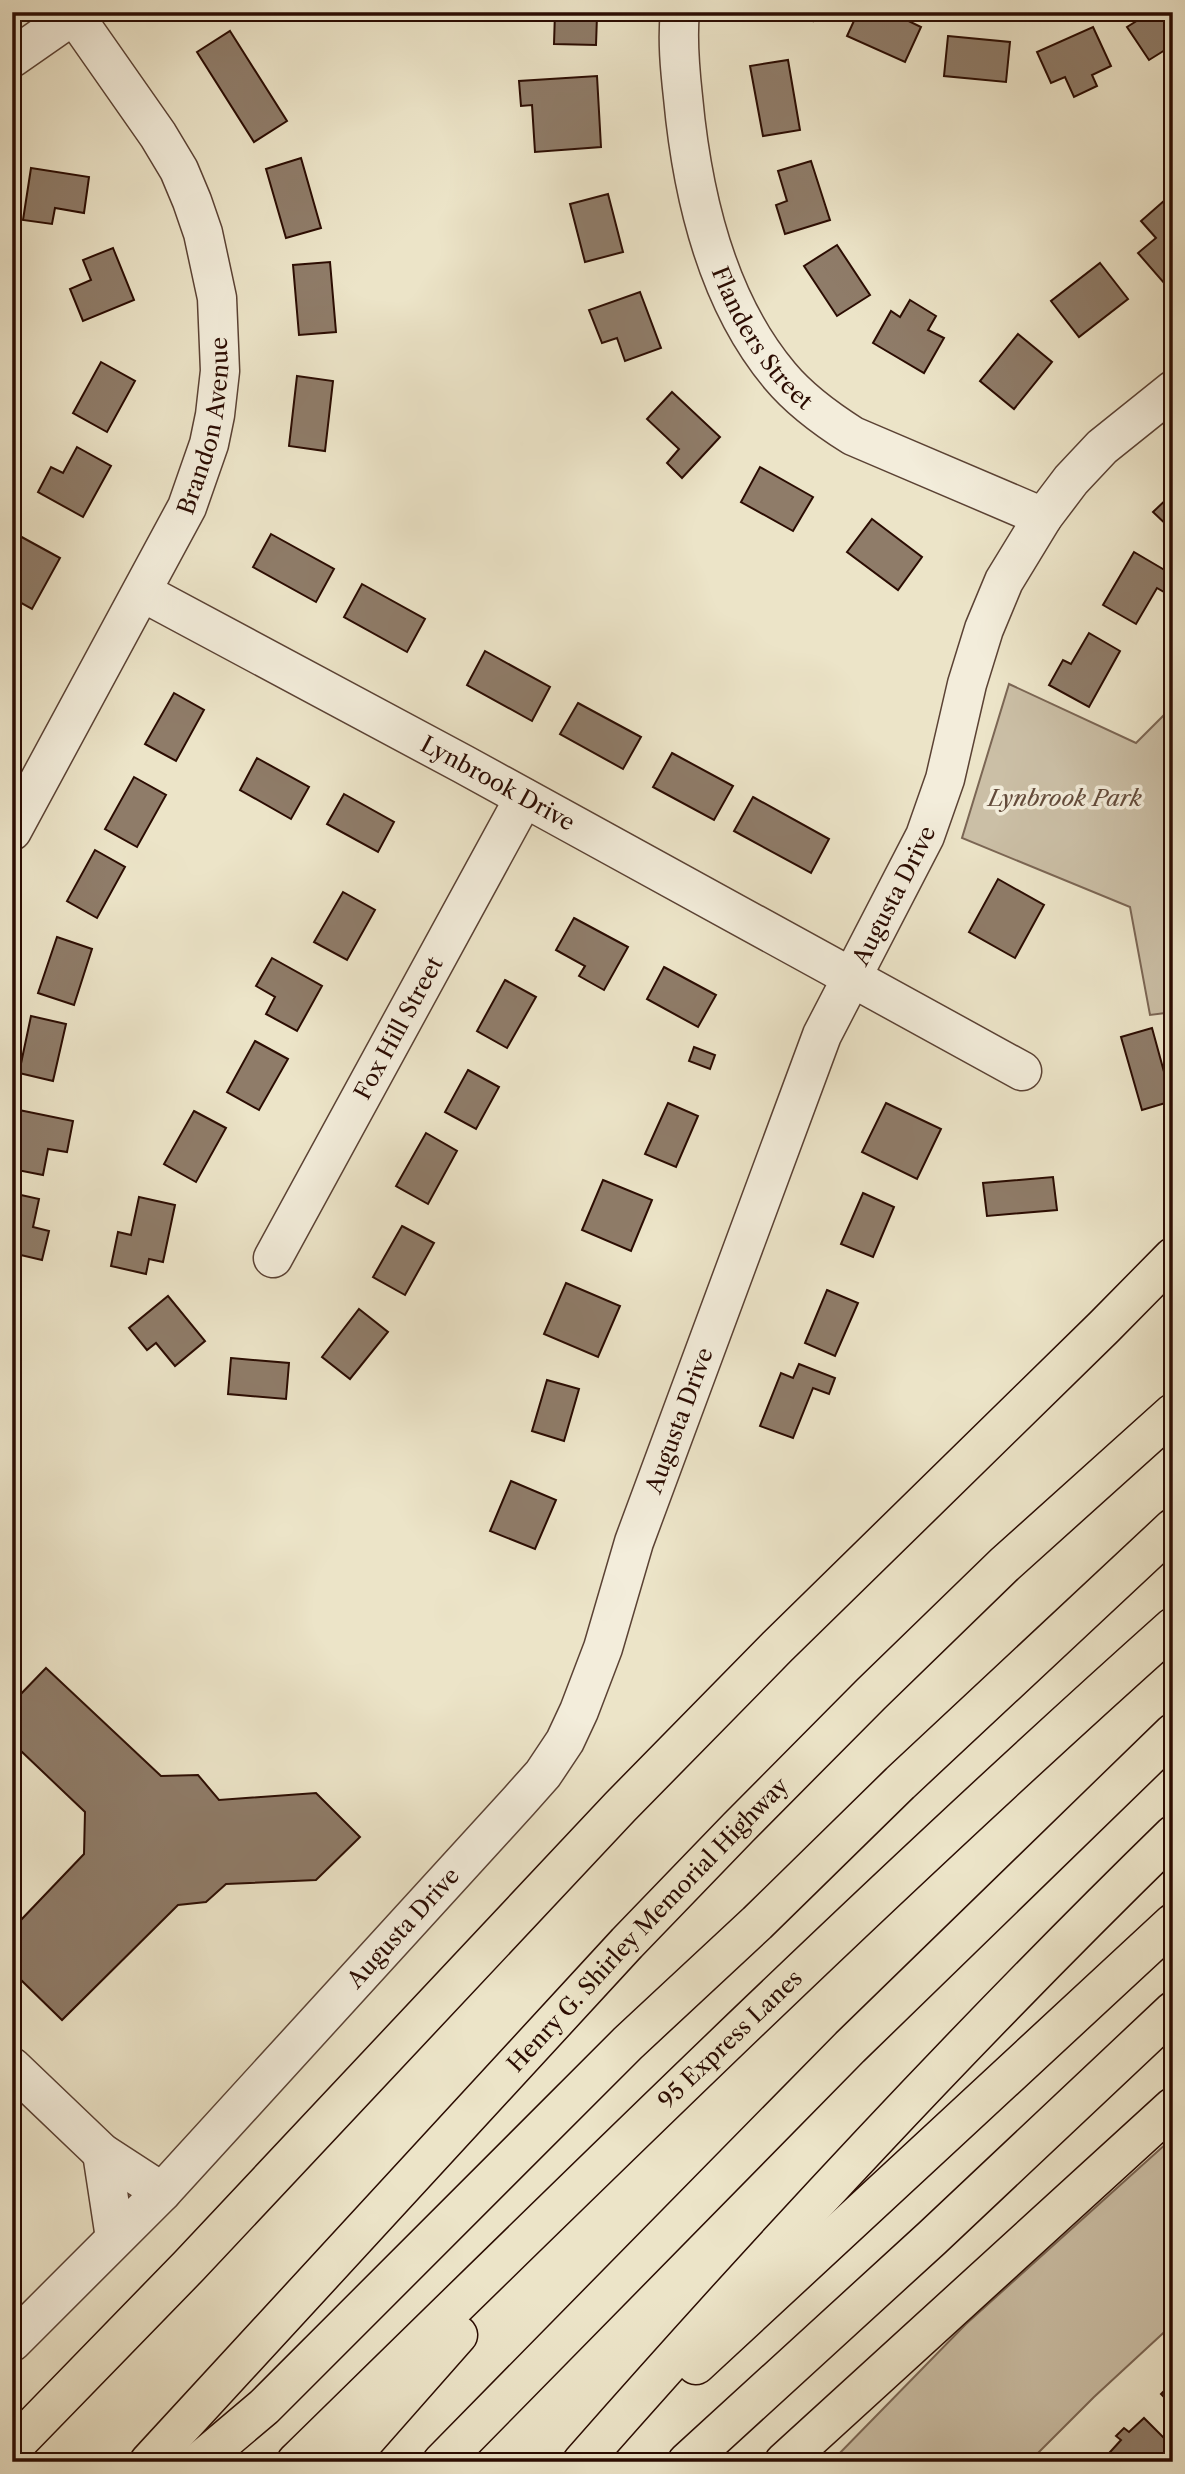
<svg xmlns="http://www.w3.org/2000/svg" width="1185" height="2474" font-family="'Libre Caslon Text',serif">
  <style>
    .green { fill: #cbbfa6; stroke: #7b6654; stroke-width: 2 }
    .building { fill: #8f7c69; stroke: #2b0c02; stroke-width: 2 }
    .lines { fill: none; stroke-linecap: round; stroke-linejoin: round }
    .minor-casing { stroke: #5b4234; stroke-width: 41 }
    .highway-casing { stroke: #2b0c02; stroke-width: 41 }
    .minor { stroke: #f3eddb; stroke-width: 38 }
    .highway { stroke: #ece4c8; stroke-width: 38 }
    .labels { text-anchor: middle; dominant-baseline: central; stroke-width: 7; stroke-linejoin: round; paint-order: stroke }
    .street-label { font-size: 23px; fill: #2b0c02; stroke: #f3eddb }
    .park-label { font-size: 23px; font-style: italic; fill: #634b3b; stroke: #f3eddb }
  </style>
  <rect width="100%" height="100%" fill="#ece4c8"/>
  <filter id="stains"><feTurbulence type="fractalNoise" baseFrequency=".00286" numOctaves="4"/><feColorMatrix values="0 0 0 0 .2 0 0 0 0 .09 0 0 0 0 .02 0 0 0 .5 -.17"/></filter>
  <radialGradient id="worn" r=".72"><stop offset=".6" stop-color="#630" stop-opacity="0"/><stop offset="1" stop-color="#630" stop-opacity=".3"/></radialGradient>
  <g class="green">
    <path d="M1009 684 1136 743 1173 706V1012L1150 1015 1130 907 962 838Z"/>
    <path d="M1168 2142H1173V2324L1094 2397 1029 2462H831L966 2324Z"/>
  </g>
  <g class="building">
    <path d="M555 12H589V16H597L596 45 554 44Z"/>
    <path d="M753 12H814L813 21Z"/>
    <path d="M858 12H890L921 27 905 62 847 36Z"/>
    <path d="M1151 12H1173V45L1149 60 1127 27Z"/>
    <path d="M1093 27 1111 66 1092 75 1097 86 1074 97 1065 77 1051 83 1037 52Z"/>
    <path d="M230 31 287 121 254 142 197 52Z"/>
    <path d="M948 36 1010 42 1006 82 944 76Z"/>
    <path d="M788 60 800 130 763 136 750 66Z"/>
    <path d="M597 76 601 147 535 152 532 105 521 106 519 81Z"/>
    <path d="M301 158 321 228 286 238 266 169Z"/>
    <path d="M811 161 830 220 785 234 776 205 787 201 778 171Z"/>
    <path d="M31 168 89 177 84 213 55 208 52 224 23 220Z"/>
    <path d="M1173 193V276L1164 283 1138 253 1156 238 1141 221Z"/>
    <path d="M608 194 623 252 585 262 570 204Z"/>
    <path d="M837 245 870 295 837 316 804 266Z"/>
    <path d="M113 248 134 300 83 321 70 289 91 280 83 260Z"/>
    <path d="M330 262 336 332 299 335 293 265Z"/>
    <path d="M1100 263 1128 299 1079 337 1051 301Z"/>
    <path d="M640 292 661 348 625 361 617 338 602 343 589 310Z"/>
    <path d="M910 300 936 316 928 330 944 338 924 373 873 343 891 311 900 317Z"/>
    <path d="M1018 334 1052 362 1014 409 980 381Z"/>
    <path d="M101 362 135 381 107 432 73 413Z"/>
    <path d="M297 376 333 381 325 451 289 446Z"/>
    <path d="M672 392 720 437 682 478 667 463 679 449 647 419Z"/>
    <path d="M77 447 111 466 83 517 38 492 51 467 63 473Z"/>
    <path d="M760 467 813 497 793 531 741 502Z"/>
    <path d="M1173 493V531L1153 512Z"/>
    <path d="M872 519 922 557 898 590 847 552Z"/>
    <path d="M271 534 334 569 316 602 253 567Z"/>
    <path d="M18 535 60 558 32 609 12 598V567L16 560 12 558V545Z"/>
    <path d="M1134 552 1173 575 1171 596 1157 588 1136 624 1103 605Z"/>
    <path d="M362 584 425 619 407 652 344 617Z"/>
    <path d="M1089 633 1120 651 1089 707 1049 685 1063 660 1071 664Z"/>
    <path d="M485 651 550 687 532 721 467 685Z"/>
    <path d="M174 693 204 710 176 761 145 744Z"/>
    <path d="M578 703 641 737 623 769 560 734Z"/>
    <path d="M672 753 733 786 714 820 653 787Z"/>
    <path d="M257 758 309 787 291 819 240 790Z"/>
    <path d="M134 777 166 795 137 847 105 829Z"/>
    <path d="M344 794 394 822 378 852 327 824Z"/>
    <path d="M753 797 829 839 811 873 734 831Z"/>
    <path d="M95 850 125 867 97 918 67 901Z"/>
    <path d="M998 879 1044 905 1015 958 969 932Z"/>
    <path d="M343 892 375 910 347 960 314 942Z"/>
    <path d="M574 918 628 947 604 990 579 976 585 966 556 950Z"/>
    <path d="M57 937 92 949 74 1005 38 993Z"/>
    <path d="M272 958 322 986 297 1031 266 1014 275 997 256 986Z"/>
    <path d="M664 967 716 995 698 1027 647 999Z"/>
    <path d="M505 980 536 997 507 1048 477 1031Z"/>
    <path d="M31 1016 66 1024 53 1081 19 1073Z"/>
    <path d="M1152 1028 1172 1101 1142 1110 1121 1037Z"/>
    <path d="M255 1041 288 1059 259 1110 227 1092Z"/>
    <path d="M694 1047 715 1055 710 1069 689 1061Z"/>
    <path d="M468 1070 499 1087 476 1129 445 1112Z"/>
    <path d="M668 1103 698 1116 676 1167 645 1154Z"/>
    <path d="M886 1103 941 1129 917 1179 862 1152Z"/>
    <path d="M19 1110 73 1121 67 1152 48 1149 43 1175 12 1169V1143Z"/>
    <path d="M194 1111 226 1128 196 1182 164 1164Z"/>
    <path d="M426 1133 457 1151 428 1204 396 1186Z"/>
    <path d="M1053 1177 1057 1210 987 1216 983 1183Z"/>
    <path d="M603 1180 652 1200 631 1251 582 1230Z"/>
    <path d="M12 1193 39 1199 33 1227 49 1231 42 1260 12 1253Z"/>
    <path d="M863 1193 894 1207 873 1257 841 1244Z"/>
    <path d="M139 1197 175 1205 163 1262 149 1259 146 1274 111 1266 118 1232 131 1235Z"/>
    <path d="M402 1226 434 1243 405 1295 373 1277Z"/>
    <path d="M566 1283 620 1306 598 1357 544 1334Z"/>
    <path d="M827 1290 858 1303 835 1356 805 1343Z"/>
    <path d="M168 1296 205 1341 175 1366 156 1343 147 1350 129 1328Z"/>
    <path d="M359 1309 388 1332 350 1379 322 1357Z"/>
    <path d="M231 1358 289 1363 286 1399 228 1394Z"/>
    <path d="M799 1364 835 1378 829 1394 813 1388 793 1438 760 1426 781 1373 793 1378Z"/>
    <path d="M547 1380 579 1389 564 1441 532 1431Z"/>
    <path d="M511 1481 556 1500 535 1549 490 1531Z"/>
    <path d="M46 1668 161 1776 198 1775 219 1800 316 1793 360 1837 316 1880 226 1884 206 1902 178 1905 62 2020 20 1979 19 1922 84 1854 85 1812 21 1751 18 1697Z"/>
    <path d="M1173 2382V2406L1161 2394Z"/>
    <path d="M1144 2418 1172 2446 1156 2462H1101L1121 2440 1116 2436 1124 2428 1129 2432Z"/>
  </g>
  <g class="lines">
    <defs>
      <g id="minor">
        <path id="s1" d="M680 12C677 40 680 70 683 97 692 194 716 300 780 376 800 400 826 419 853 436L1043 517"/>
        <path d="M12 58 78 12"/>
        <path id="s2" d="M142 592 463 764 1022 1071"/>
        <path id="s3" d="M12 831 187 507 209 444 215 415 220 371 217 298 203 233 192 201 179 170 158 135 74 15 69 12"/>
        <path id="s4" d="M273 1258 524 798"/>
        <path d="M12 2067 102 2153 162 2192"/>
        <path d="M102 2153 115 2238"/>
        <path id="s5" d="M12 2342 162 2192 519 1801 543 1774 565 1741 579 1711 603 1648 634 1542 822 1035 925 836 945 779 967 684 984 629 1004 581 1043 517 1071 480 1102 447 1173 390"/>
      </g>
      <g id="highway">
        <path d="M696 2365 1173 1923"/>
        <path d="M12 2448 189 2266 620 1807 777 1647 1104 1327 1173 1257"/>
        <path id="s6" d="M149 2462 627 1943 738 1828 871 1694 1005 1564 1173 1413"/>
        <path d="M199 2462 264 2407 628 2043 757 1923 900 1783 1173 1528"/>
        <path id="s7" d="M296 2462C584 2180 872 1896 1173 1627"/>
        <path d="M346 2462 458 2335"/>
        <path d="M442 2462 850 2047 1173 1733"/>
        <path d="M582 2462C772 2246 967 2036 1173 1835"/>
        <path d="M687 2462 932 2238 1173 2011"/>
        <path d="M784 2462 1173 2107"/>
      </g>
    </defs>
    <use href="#minor" class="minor-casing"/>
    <use href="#highway" class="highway-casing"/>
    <use href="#minor" class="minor"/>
    <use href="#highway" class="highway"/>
  </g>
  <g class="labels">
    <g class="street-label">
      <text stroke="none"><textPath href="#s1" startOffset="343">Flanders Street</textPath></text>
      <text stroke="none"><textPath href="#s3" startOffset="452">Brandon Avenue</textPath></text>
      <text stroke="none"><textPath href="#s2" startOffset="404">Lynbrook Drive</textPath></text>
      <text stroke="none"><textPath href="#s5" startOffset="1726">Augusta Drive</textPath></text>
      <text stroke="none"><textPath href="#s4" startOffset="262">Fox Hill Street</textPath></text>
      <text stroke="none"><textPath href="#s5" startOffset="1158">Augusta Drive</textPath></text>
      <text stroke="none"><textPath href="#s6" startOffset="733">Henry G. Shirley Memorial Highway</textPath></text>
      <text stroke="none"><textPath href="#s5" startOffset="570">Augusta Drive</textPath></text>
      <text stroke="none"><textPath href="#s7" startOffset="606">95 Express Lanes</textPath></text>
    </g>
    <g class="park-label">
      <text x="1065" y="798">Lynbrook Park</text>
    </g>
  </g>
  <rect width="1185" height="2474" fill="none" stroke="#ece4c8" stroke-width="42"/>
  <rect x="14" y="14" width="1157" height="2446" fill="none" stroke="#2b0c02" stroke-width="3.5"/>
  <rect x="21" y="21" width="1143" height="2432" fill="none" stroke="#2b0c02" stroke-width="2"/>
  <rect width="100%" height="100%" filter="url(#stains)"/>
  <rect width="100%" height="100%" fill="url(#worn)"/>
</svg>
